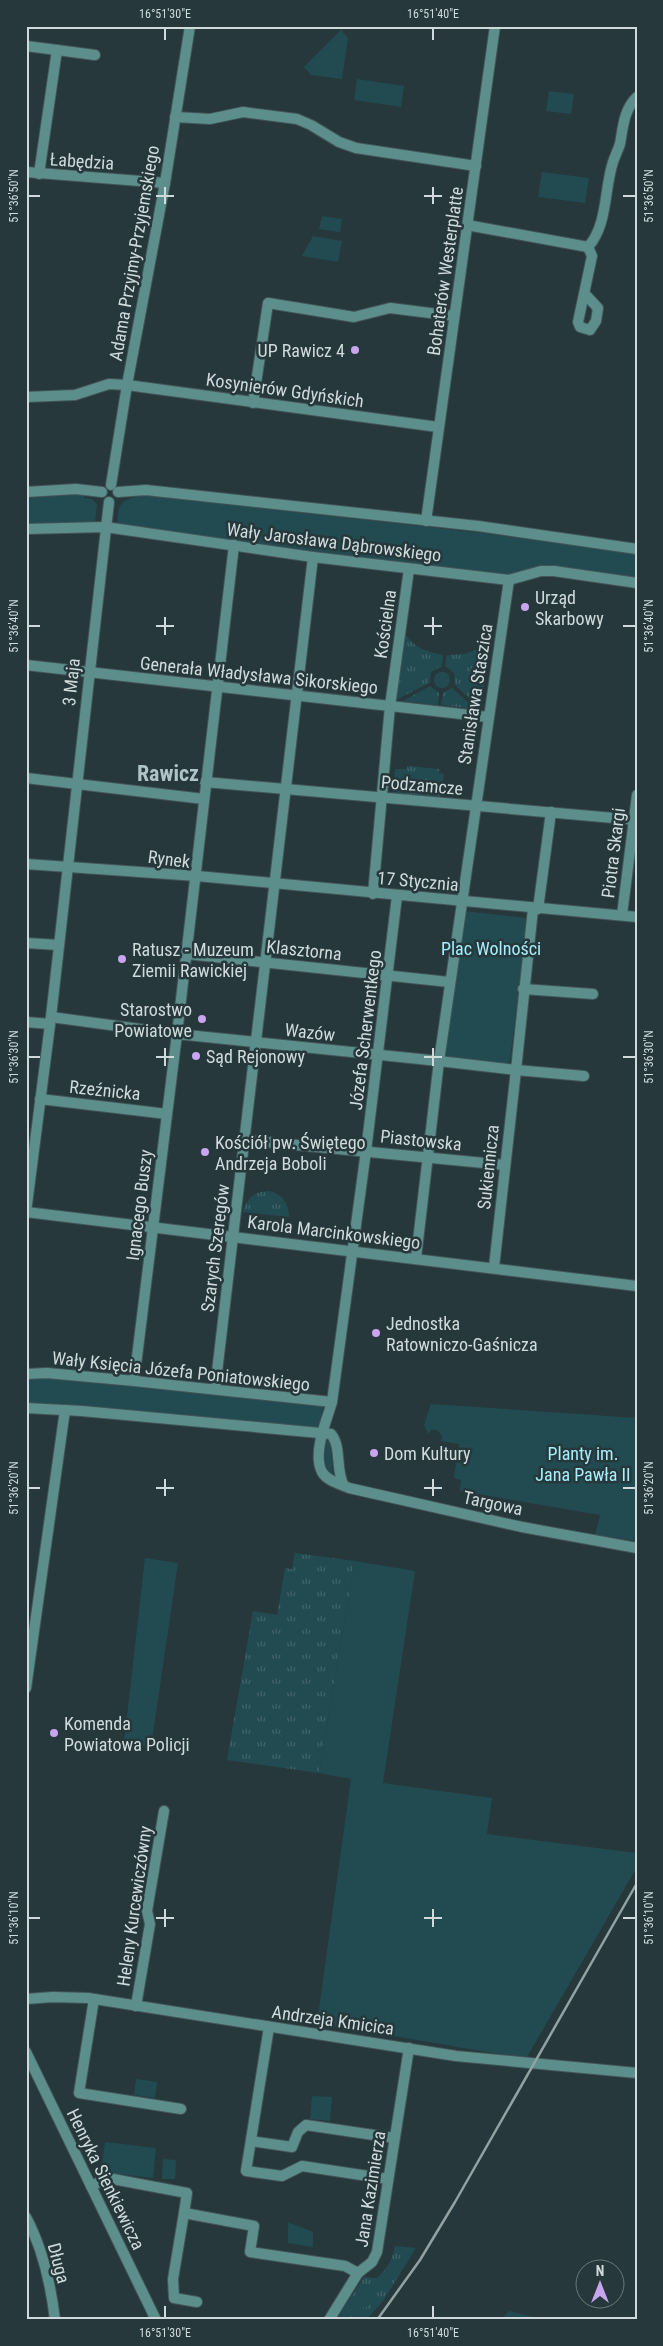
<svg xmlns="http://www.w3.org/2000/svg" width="663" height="2346" font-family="'Roboto Condensed',sans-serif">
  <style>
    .grass { fill: url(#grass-tufts) }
    .green { fill: #224b51 }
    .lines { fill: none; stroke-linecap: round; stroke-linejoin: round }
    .minor-casing { stroke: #445558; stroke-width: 12 }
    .minor { stroke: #5c8f8c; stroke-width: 10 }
    .rail { stroke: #93a1a3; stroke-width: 2.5 }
    .ticks { fill: none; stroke: #cfdadc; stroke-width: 2 }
    .poi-dot { fill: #c8a5ee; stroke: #26383b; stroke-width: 2 }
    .labels { text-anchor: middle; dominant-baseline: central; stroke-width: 5; stroke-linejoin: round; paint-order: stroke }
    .street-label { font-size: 18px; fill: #cfdadc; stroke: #26383b }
    .poi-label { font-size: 18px; fill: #cfdadc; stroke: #26383b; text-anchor: start }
    .park-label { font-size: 18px; fill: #a6eefb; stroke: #26383b }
    .district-label { font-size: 22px; font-weight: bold; fill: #aec4c8; stroke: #26383b }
    .neatline { fill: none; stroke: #cfdadc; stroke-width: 2 }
    .ticks-label { font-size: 12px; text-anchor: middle; fill: #cfdadc }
  </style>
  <defs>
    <pattern id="grass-tufts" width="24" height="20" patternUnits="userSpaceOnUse" patternTransform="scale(1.25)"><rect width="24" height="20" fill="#224b51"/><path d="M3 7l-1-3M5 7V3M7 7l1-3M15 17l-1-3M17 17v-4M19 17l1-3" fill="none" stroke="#416469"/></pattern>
  </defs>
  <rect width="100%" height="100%" fill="#26383b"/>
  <g class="grass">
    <path d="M404 631C411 647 427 652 443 655L442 666 431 672 429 683 396 700Z"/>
    <path d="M490 644 481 705 479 708 455 685 454 673 445 666 447 655 465 654Z"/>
    <circle cx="442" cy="680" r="8"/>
    <path d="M430 686 439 693 438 705 403 701Z"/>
    <path d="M452 688 475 709 441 705 443 693Z"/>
    <path d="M407 766 439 769V773L444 774 440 797 393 793 395 769H407Z"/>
    <path d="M269 1191C282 1194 289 1203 289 1217L243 1212C246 1198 255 1191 269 1191Z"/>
    <path d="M326 1441H330L333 1476C323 1467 325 1454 326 1441Z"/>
    <path d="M295 1553 355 1561 319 1773 227 1760 253 1611 277 1615 285 1568 292 1569Z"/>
    <path d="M395 2246 416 2248 383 2301 366 2320H336L364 2277 377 2278C388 2268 392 2260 395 2246Z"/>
    <path d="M509 2311 544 2320H501Z"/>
  </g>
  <g class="green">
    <path d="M341 30 348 38 342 79 311 75 304 67Z"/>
    <path d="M357 79 404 86 401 107 354 100Z"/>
    <path d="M549 91 574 94 571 114 546 111Z"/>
    <path d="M542 172 589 178 585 203 538 197Z"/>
    <path d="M322 216 342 219 340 232 319 229Z"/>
    <path d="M313 236 342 241 338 262 302 256Z"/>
    <path d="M84 494V498L92 499 97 504 95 523 26 526V498Z"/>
    <path d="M142 495 482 533 637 554V580L555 568 511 576 117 526C119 502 119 501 142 495Z"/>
    <path d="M463 911 528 918 510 1060 507 1064 447 1057 446 1054Z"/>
    <path d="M26 1378H63L316 1402 323 1407 319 1426 313 1429 26 1404Z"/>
    <path d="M431 1404 637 1418V1541L595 1535 600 1515 460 1491 461 1480 454 1478 459 1444 441 1441 442 1436 437 1430H431L428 1434 424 1425Z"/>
    <path d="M145 1558 178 1563 151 1747 124 1743Z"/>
    <path d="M355 1561 415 1571 383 1783 492 1798 487 1834 637 1853V1867L527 2057 493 2053 317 2023 351 1779 319 1773Z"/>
    <path d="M136 2079 157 2082 155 2098 134 2095Z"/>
    <path d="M312 2096 332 2097 330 2121 310 2119Z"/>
    <path d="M105 2142 156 2148 153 2178 101 2172Z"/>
    <path d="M163 2159 176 2160 175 2179H162Z"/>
    <path d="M288 2222 313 2232V2247L288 2243Z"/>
    <path d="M367 2284 377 2290 365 2309 355 2303Z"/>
  </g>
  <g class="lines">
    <defs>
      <g id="minor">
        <path d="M26 46 57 50 39 174"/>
        <path d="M57 50 95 55"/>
        <path d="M175 117 210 119 243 112 297 119 311 125 339 142 356 148 476 166"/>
        <path d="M26 172 165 183"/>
        <path d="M467 225 588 247"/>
        <path d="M588 247C608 225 604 189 613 162 615 156 618 150 620 144 623 127 624 109 637 97"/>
        <path d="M584 293 598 308 596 321 590 330 580 327 578 322 592 256 588 247"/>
        <path d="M26 397 75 395 109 384 127 385 438 427"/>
        <path d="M253 403 268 303 354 317 390 308 454 316"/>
        <path d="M111 485 127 385 165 183 190 26"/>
        <path d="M26 492 76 489 102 492"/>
        <path d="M118 492 146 490 478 526 637 549"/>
        <path d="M426 521 495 26"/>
        <path d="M26 529 105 527 313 557 509 580 541 571H554L637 583"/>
        <path d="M509 580 439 1061 516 1070 533 909"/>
        <path d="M26 665 488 717"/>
        <path d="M26 778 204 799"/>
        <path d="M205 782 637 820"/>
        <path d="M26 864 197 876 637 917"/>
        <path d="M373 894 390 706 409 569"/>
        <path d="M397 896 366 1151 332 1402C327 1420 312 1453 322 1472 327 1481 340 1484 349 1488L522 1527 637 1548"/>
        <path d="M538 909 551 812"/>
        <path d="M622 915 637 795"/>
        <path d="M26 943 59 945"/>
        <path d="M187 954 449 982"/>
        <path d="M523 989 593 994"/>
        <path d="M51 1017 177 1034 234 545"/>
        <path d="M26 1022 50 1024"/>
        <path d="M40 1099 167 1114"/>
        <path d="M245 1140 505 1165"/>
        <path d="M26 1212 51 1017 109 502"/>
        <path d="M26 1212 637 1286"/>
        <path d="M494 1267 516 1070 584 1076"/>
        <path d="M26 1374 47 1373 134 1381 332 1402"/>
        <path d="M134 1381 177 1034 439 1061 416 1258"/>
        <path d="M215 1389 313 557"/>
        <path d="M26 1408 82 1411 331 1434C342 1447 335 1470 344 1486"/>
        <path d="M26 1688 65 1410"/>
        <path d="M26 1999 53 1997 88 1998 456 2056 637 2073"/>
        <path d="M94 1999 79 2093 181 2109"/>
        <path d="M136 2006 150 1924 147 1911 164 1811"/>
        <path d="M269 2027 246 2171 282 2176 302 2166 388 2179"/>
        <path d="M26 2052 156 2320"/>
        <path d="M251 2141 292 2147 298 2132 306 2125 394 2138"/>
        <path d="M91 2186 106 2179H113L187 2193 184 2213 254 2226 250 2252 345 2266 358 2273"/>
        <path d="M184 2213 173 2279 174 2298 197 2302"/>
        <path d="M26 2217C42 2247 51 2286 55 2320"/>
        <path d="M329 2320 358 2273 372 2262 377 2252 409 2048"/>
      </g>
    </defs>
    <use href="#minor" class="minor-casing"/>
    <use href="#minor" class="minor"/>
    <path class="rail" d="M377 2320 420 2260 455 2202 637 1883"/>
  </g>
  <path class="ticks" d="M165 28V40M433 28V40M165 187V204M433 187V204M28 196H40M156 196H174M424 196H442M623 196H636M165 617V635M433 617V635M28 626H40M156 626H174M424 626H442M623 626H636M165 1048V1066M433 1048V1066M28 1057H40M156 1057H174M424 1057H442M623 1057H636M165 1479V1496M433 1479V1496M28 1488H40M156 1488H174M424 1488H442M623 1488H636M165 1909V1927M433 1909V1927M28 1918H40M156 1918H174M424 1918H442M623 1918H636M165 2306V2318M433 2306V2318"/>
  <g class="poi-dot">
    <circle cx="355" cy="350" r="5"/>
    <circle cx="525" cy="607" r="5"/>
    <circle cx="122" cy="959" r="5"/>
    <circle cx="202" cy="1019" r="5"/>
    <circle cx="196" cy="1056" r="5"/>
    <circle cx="205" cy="1152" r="5"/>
    <circle cx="376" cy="1333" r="5"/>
    <circle cx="374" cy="1453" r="5"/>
    <circle cx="54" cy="1733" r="5"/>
  </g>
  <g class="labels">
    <g class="street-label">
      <text transform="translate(82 161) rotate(4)">Łabędzia</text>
      <text transform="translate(134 253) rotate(-80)">Adama Przyjmy-Przyjemskiego</text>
      <text transform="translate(445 271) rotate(-82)">Bohaterów Westerplatte</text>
      <text transform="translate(285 390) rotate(8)">Kosynierów Gdyńskich</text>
      <text transform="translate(334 542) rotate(7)">Wały Jarosława Dąbrowskiego</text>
      <text transform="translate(385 624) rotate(-82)">Kościelna</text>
      <text transform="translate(259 675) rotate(6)">Generała Władysława Sikorskiego</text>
      <text transform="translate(71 682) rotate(-84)">3 Maja</text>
      <text transform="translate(475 694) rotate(-81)">Stanisława Staszica</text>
      <text transform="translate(422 785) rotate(5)">Podzamcze</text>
      <text transform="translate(613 853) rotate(-83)">Piotra Skargi</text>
      <text transform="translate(169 859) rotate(7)">Rynek</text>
      <text transform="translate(418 881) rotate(5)">17 Stycznia</text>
      <text transform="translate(304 950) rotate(6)">Klasztorna</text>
      <text transform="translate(365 1030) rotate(-83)">Józefa Scherwentkego</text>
      <text transform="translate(310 1032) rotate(6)">Wazów</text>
      <text transform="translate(105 1090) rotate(6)">Rzeźnicka</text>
      <text transform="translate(421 1140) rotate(6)">Piastowska</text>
      <text transform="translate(488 1167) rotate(-84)">Sukiennicza</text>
      <text transform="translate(139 1205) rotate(-83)">Ignacego Buszy</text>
      <text transform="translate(334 1232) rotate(7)">Karola Marcinkowskiego</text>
      <text transform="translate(215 1248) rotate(-83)">Szarych Szeregów</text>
      <text transform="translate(181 1371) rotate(6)">Wały Księcia Józefa Poniatowskiego</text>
      <text transform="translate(493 1503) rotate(12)">Targowa</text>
      <text transform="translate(134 1906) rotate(-82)">Heleny Kurcewiczówny</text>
      <text transform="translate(333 2020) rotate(8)">Andrzeja Kmicica</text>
      <text transform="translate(106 2179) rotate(64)">Henryka Sienkiewicza</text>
      <text transform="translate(370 2189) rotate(-81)">Jana Kazimierza</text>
      <text transform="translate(59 2263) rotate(75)">Długa</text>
    </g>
    <g class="poi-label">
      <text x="345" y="350" text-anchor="end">UP Rawicz 4</text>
      <text x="535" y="597">Urząd<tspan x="535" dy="21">Skarbowy</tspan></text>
      <text x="132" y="949">Ratusz - Muzeum<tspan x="132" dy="21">Ziemii Rawickiej</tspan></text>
      <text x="192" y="1009" text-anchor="end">Starostwo<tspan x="192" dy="21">Powiatowe</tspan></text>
      <text x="206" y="1056">Sąd Rejonowy</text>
      <text x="215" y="1142">Kościół pw. Świętego<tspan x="215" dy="21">Andrzeja Boboli</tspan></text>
      <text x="386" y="1323">Jednostka<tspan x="386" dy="21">Ratowniczo-Gaśnicza</tspan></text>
      <text x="384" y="1453">Dom Kultury</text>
      <text x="64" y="1723">Komenda<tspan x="64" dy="21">Powiatowa Policji</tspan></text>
    </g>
    <g class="park-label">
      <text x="491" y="948">Plac Wolności</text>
      <text x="583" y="1453">Planty im.<tspan x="583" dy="21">Jana Pawła II</tspan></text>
    </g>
    <g class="district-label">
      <text x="168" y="773">Rawicz</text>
    </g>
  </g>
  <rect width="663" height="2346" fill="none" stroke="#26383b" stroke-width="55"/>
  <g transform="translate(600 2284)"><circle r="24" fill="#26383b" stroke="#6a797b"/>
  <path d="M0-4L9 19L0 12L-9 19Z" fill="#c8a5ee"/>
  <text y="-8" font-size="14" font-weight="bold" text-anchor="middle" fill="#cfdadc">N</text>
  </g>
  <rect x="28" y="28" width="608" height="2290" class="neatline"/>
  <g class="ticks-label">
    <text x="165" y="18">16°51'30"E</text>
    <text x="433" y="18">16°51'40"E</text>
    <text transform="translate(14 196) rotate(-90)" y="4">51°36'50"N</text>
    <text transform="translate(649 196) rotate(-90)" y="4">51°36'50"N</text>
    <text transform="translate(14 626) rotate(-90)" y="4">51°36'40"N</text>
    <text transform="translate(649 626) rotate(-90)" y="4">51°36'40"N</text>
    <text transform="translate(14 1057) rotate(-90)" y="4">51°36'30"N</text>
    <text transform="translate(649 1057) rotate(-90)" y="4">51°36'30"N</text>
    <text transform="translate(14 1488) rotate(-90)" y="4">51°36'20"N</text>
    <text transform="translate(649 1488) rotate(-90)" y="4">51°36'20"N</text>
    <text transform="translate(14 1918) rotate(-90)" y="4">51°36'10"N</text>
    <text transform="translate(649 1918) rotate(-90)" y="4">51°36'10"N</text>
    <text x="165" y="2337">16°51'30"E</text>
    <text x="433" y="2337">16°51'40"E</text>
  </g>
</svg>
